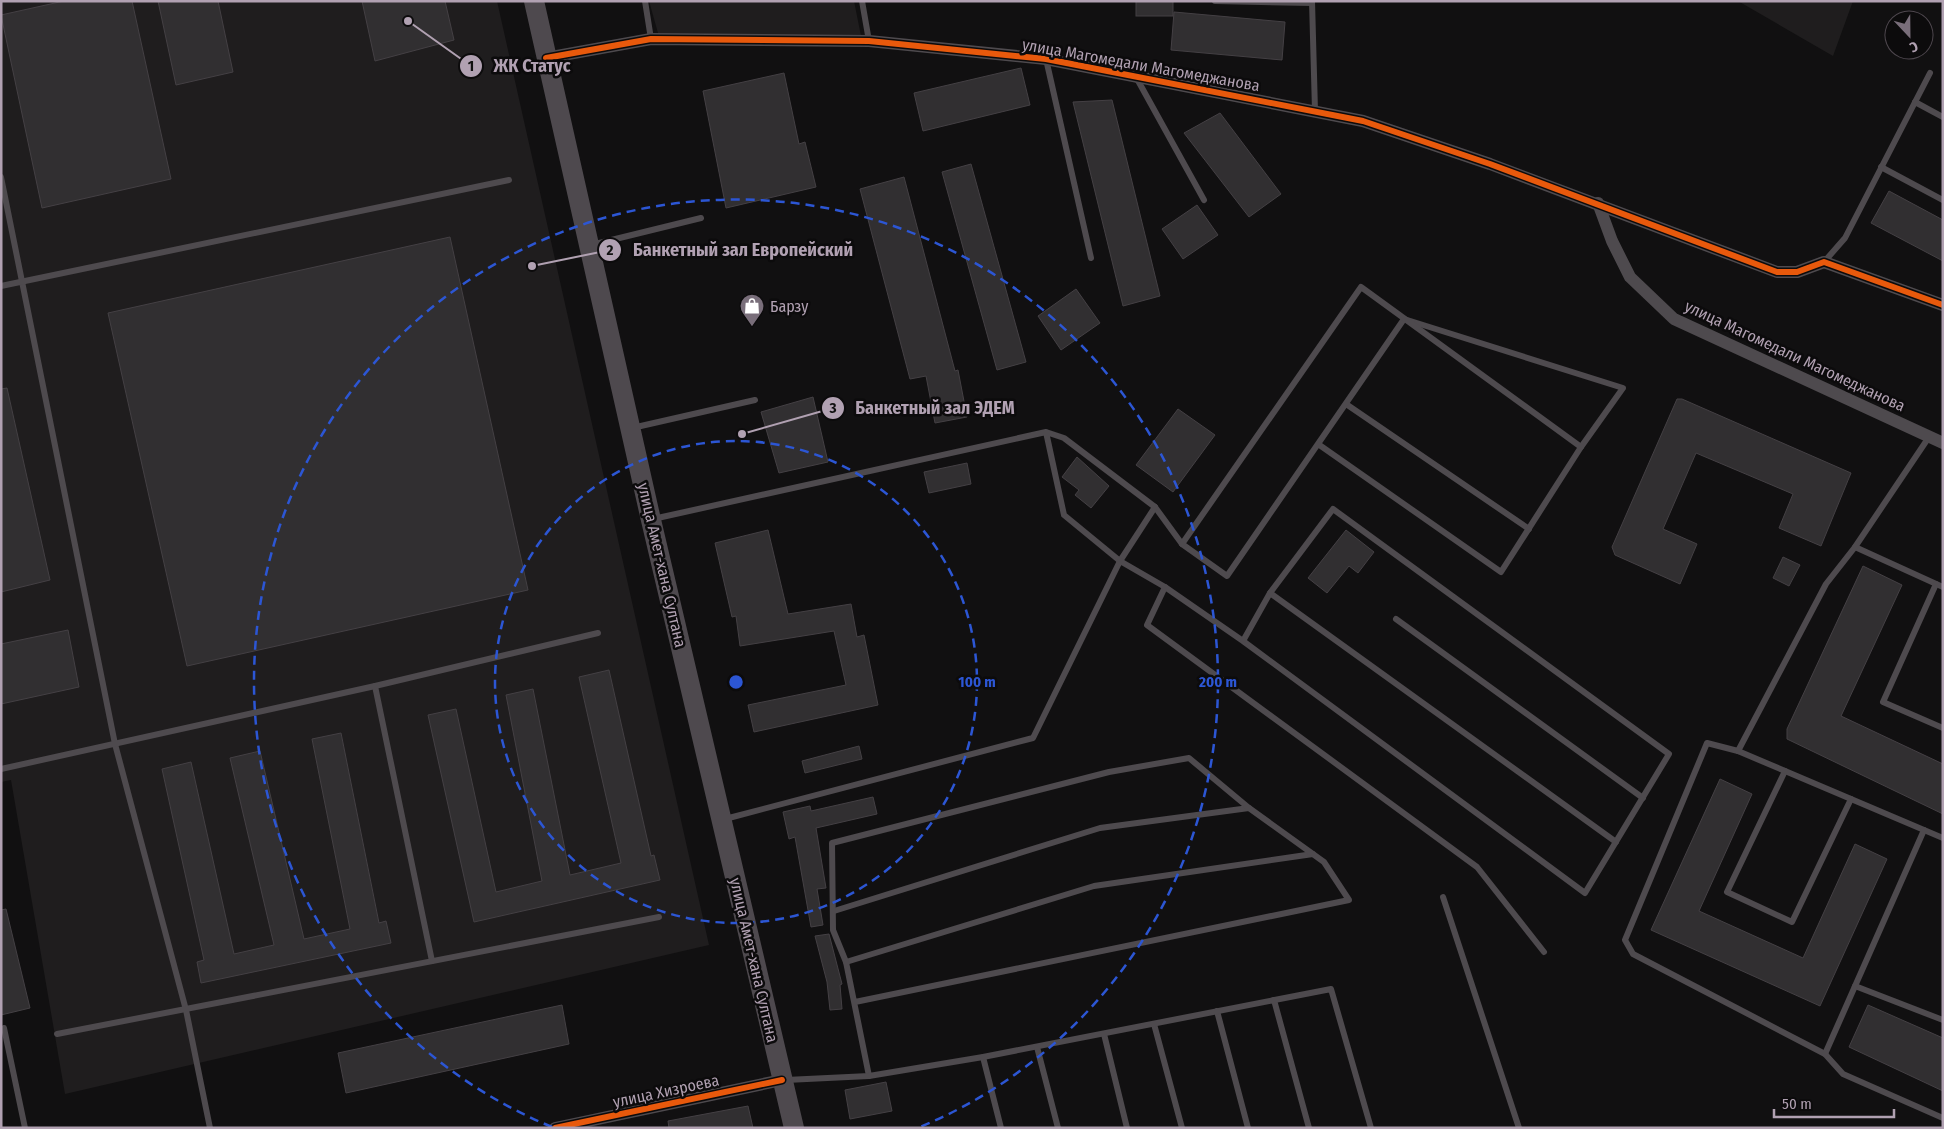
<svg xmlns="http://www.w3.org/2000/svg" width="1944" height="1129" font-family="'Fira Sans Condensed',sans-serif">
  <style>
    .built { fill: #1f1d1e }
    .building { fill: #312f31; stroke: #444044 }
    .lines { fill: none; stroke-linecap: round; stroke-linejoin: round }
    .service { stroke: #4e4a4e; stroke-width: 6 }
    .minor { stroke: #4e4a4e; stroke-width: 12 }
    .primary { stroke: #4e494e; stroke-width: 20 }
    .cycleway-casing { stroke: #0c0b0c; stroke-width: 9 }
    .cycleway { stroke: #e8590c; stroke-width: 6 }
    .ring { fill: none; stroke: #2c56d4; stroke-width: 2.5; stroke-dasharray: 9 6 }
    .labels { text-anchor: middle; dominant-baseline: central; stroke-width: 5; stroke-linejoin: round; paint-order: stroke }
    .street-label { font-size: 16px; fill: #b1a1b2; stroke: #0c0b0c }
    .poi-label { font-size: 16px; fill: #b1a1b2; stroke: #0c0b0c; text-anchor: start }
    .centre { fill: #2c56d4; stroke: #0c0b0c; stroke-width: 2.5 }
    .ring-label { font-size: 15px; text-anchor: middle; font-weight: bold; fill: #2c56d4; stroke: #0c0b0c; stroke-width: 5; stroke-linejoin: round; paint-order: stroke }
    .leader { fill: none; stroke: #b1a1b2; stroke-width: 2 }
    .callout-dot { fill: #b1a1b2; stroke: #0c0b0c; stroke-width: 2 }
    .mark-label { font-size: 15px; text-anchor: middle; font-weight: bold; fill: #111 }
    .callout-label { font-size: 18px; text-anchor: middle; font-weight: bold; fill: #b1a1b2; stroke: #0c0b0c; stroke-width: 5; stroke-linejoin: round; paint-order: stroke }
  </style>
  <rect width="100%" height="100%" fill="#111011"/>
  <g class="built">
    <path d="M1 1H497L709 945 65 1094 11 780 1 782Z"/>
    <path d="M649 1H854L863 46 660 40Z"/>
    <path d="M1738 1H1853L1833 56Z"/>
  </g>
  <g class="building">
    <path d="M64 1H132L171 179 42 208 1 15Z"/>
    <path d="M158 1H218L233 72 176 85Z"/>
    <path d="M362 1H445L454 40 375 61Z"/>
    <rect x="1136" y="1" width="37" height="15"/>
    <path d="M1174 12 1285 22 1282 60 1171 50Z"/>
    <path d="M1021 68 1030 105 923 131 914 93Z"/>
    <path d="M784 73 799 144 805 142 816 187 726 208 703 91Z"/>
    <path d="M1112 100 1160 296 1123 306 1073 102Z"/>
    <path d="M1220 113 1281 194 1249 217 1184 133Z"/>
    <path d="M971 164 1026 362 997 370 942 172Z"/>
    <path d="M904 177 955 371 958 370 967 417 935 423 926 376 910 379 860 189Z"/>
    <path d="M1889 191 1943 220V261L1871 223Z"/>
    <path d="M1197 205 1218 235 1183 259 1162 229Z"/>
    <path d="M450 237 528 590 187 666 108 313Z"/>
    <path d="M1076 289 1100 323 1061 350 1038 316Z"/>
    <path d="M7 388 50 580 1 592V389Z"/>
    <path d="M813 397 828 462 779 473 761 412Z"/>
    <path d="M1677 399H1682L1851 473 1821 546 1779 528 1793 494 1696 453 1663 529 1697 544 1680 584 1615 555 1612 547Z"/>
    <path d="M1178 409 1215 435 1173 492 1136 465Z"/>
    <path d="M1077 457 1109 486 1091 508 1075 495 1079 490 1062 477Z"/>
    <path d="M967 463 971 484 929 493 924 472Z"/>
    <path d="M768 530 788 614 851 604 857 637 864 635 878 705 754 732 748 705 846 685 834 631 740 646 736 616 732 617 715 543Z"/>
    <path d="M1346 530 1374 552 1358 573 1349 566 1327 593 1308 578Z"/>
    <path d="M1783 557 1800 565 1789 586 1773 578Z"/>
    <path d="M1863 566 1902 585 1841 716 1943 764V814L1787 739V729Z"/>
    <path d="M68 630 79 687 1 704V644Z"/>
    <path d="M609 670 651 856 654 855 660 880 474 922 428 715 456 709 496 892 542 881 506 695 533 689 570 875 621 863 579 677Z"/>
    <path d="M341 733 379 923 386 921 391 943 201 983 197 962 204 960 162 769 191 762 234 954 274 945 230 758 260 751 304 939 350 929 312 739Z"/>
    <path d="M859 746 862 759 805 773 802 761Z"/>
    <path d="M1720 779 1752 794 1699 911 1803 958 1855 844 1887 859 1820 1006 1651 930Z"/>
    <path d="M873 797 877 814 816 828 826 888 817 889 823 925 811 927 795 837 789 839 783 812 810 806 811 811Z"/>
    <path d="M6 909 30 1008 1 1015V910Z"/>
    <path d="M829 934 842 984 840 985 842 1009 830 1010 827 982 815 936Z"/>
    <path d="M562 1005 569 1044 346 1093 338 1053Z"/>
    <path d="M1868 1005 1943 1038V1091L1849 1047Z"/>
    <path d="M886 1082 892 1111 850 1119 845 1090Z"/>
    <path d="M748 1106 753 1128H669L668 1121Z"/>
  </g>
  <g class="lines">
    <g class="service">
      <path d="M645 1 651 39"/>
      <path d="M862 1 869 41"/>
      <path d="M1215 1 1312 3"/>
      <path d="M1312 1 1315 111"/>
      <path d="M1046 59 1091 258"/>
      <path d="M1136 77 1204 200"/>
      <path d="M1915 102 1943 117"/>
      <path d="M1881 167 1943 200"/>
      <path d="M1 177 115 744 186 1010 210 1128"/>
      <path d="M591 245 701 218"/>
      <path d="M1824 262 1845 238 1930 73"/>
      <path d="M1 286 509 180"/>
      <path d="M1346 404 1529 529"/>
      <path d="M632 428 755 400"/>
      <path d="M1155 507 1182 544 1227 576C1286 490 1345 404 1404 319L1623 388 1581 447 1501 572 1318 444"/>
      <path d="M653 519 1046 432 1064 515 1120 561 1155 507 1064 438 1046 432"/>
      <path d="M1182 544 1361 287 1581 447"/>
      <path d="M1855 547 1943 587"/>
      <path d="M1936 584 1883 702 1943 728"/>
      <path d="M1165 587 1147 625 1477 867 1544 952"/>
      <path d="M1270 593 1616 842"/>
      <path d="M1396 619 1643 798"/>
      <path d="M375 686 432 961"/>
      <path d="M1738 751 1826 584 1855 547 1929 437"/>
      <path d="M1 769 375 686 598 633"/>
      <path d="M1785 771 1727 892 1792 922 1851 799"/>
      <path d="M725 819 1033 738 1120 561 1165 587 1243 641 1585 893 1669 754 1333 509 1270 593 1243 641"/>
      <path d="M1943 838 1738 751 1707 743 1625 940 1633 954 1825 1054 1843 1074 1943 1118"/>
      <path d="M1443 897 1519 1128"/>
      <path d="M834 911 1100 828 1249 808"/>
      <path d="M846 962 1094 886 1313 854"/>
      <path d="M1855 986 1943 1020"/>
      <path d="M1274 1000 1309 1128"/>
      <path d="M855 1002 1349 900 1324 862 1249 808 1189 758 1109 772 832 843 833 930 846 962 869 1076"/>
      <path d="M1217 1011 1248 1128"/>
      <path d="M1154 1024 1182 1128"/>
      <path d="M4 1028 25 1128"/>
      <path d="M57 1034 659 917"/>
      <path d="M1104 1034 1127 1128"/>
      <path d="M1037 1047 1058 1128"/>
      <path d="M1825 1054 1924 830"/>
      <path d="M983 1057 1001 1128"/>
      <path d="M786 1080 869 1076 983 1057 1331 989 1371 1128"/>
    </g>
    <g class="minor">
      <path d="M546 58 651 39 869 41 1046 59 1363 121 1490 164 1777 272H1797L1824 262 1943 305"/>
      <path d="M1598 203 1612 241 1630 277 1674 319 1943 443"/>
      <path d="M555 1128 782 1080"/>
    </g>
    <path class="primary" d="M534 1 651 520 794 1128"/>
    <defs>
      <g id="cycleway">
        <path d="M546 58 651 39 869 41 1046 59 1363 121 1490 164 1777 272H1797L1824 262 1943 305"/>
        <path d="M555 1128 782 1080"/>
      </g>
    </defs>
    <use href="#cycleway" class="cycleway-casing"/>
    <use href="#cycleway" class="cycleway"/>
  </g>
  <g class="ring">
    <circle cx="736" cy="682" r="241"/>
    <path d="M552 1127A482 482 0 1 1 920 1127"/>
  </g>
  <defs>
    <symbol id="shop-pin" viewBox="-11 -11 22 30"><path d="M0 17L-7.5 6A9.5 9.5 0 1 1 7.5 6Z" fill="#796e7a" stroke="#0c0b0c"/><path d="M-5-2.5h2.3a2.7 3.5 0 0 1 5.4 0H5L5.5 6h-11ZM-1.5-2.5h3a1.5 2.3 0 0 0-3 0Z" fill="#fff"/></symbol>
  </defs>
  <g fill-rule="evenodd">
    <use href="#shop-pin" x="738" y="292" width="28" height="38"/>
  </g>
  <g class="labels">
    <g class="street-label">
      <text transform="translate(1141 65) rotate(10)">улица Магомедали Магомеджановa</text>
      <text transform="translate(1795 356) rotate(25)">улица Магомедали Магомеджановa</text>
      <text transform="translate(662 565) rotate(77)">улица Амет-хана Султана</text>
      <text transform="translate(754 960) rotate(77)">улица Амет-хана Султана</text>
      <text transform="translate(666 1091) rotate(-12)">улица Хизроева</text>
    </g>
    <g class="poi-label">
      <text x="770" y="306">Барзу</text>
    </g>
  </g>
  <circle cx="736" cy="682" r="8" class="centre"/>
  <g class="ring-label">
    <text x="977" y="687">100 m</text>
    <text x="1218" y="687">200 m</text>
  </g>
  <path class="leader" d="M408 21L471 66M532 266L610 250M742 434L833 408"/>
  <g class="callout-dot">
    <circle cx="408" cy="21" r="5"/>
    <circle cx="532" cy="266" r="5"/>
    <circle cx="742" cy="434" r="5"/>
    <circle cx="471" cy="66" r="12"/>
    <circle cx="610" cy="250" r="12"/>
    <circle cx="833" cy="408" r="12"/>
  </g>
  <g class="mark-label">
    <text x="471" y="71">1</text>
    <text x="610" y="255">2</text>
    <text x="833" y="413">3</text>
  </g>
  <g class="callout-label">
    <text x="532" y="72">ЖК Статус</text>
    <text x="743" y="256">Банкетный зал Европейский</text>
    <text x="935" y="414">Банкетный зал ЭДЕМ</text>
  </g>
  <rect width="1944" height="1129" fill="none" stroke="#b1a1b2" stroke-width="5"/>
  <g transform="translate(1909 35) rotate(158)"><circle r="24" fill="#0c0b0c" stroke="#4e474e"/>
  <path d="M0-4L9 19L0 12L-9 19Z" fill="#796e7a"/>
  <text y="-8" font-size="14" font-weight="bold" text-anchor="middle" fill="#b1a1b2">С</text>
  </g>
  <path d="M1774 1109v8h120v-8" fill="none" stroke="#b1a1b2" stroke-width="2.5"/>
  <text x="1782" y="1109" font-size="15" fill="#b1a1b2" stroke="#0c0b0c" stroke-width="4" paint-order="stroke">50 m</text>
</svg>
